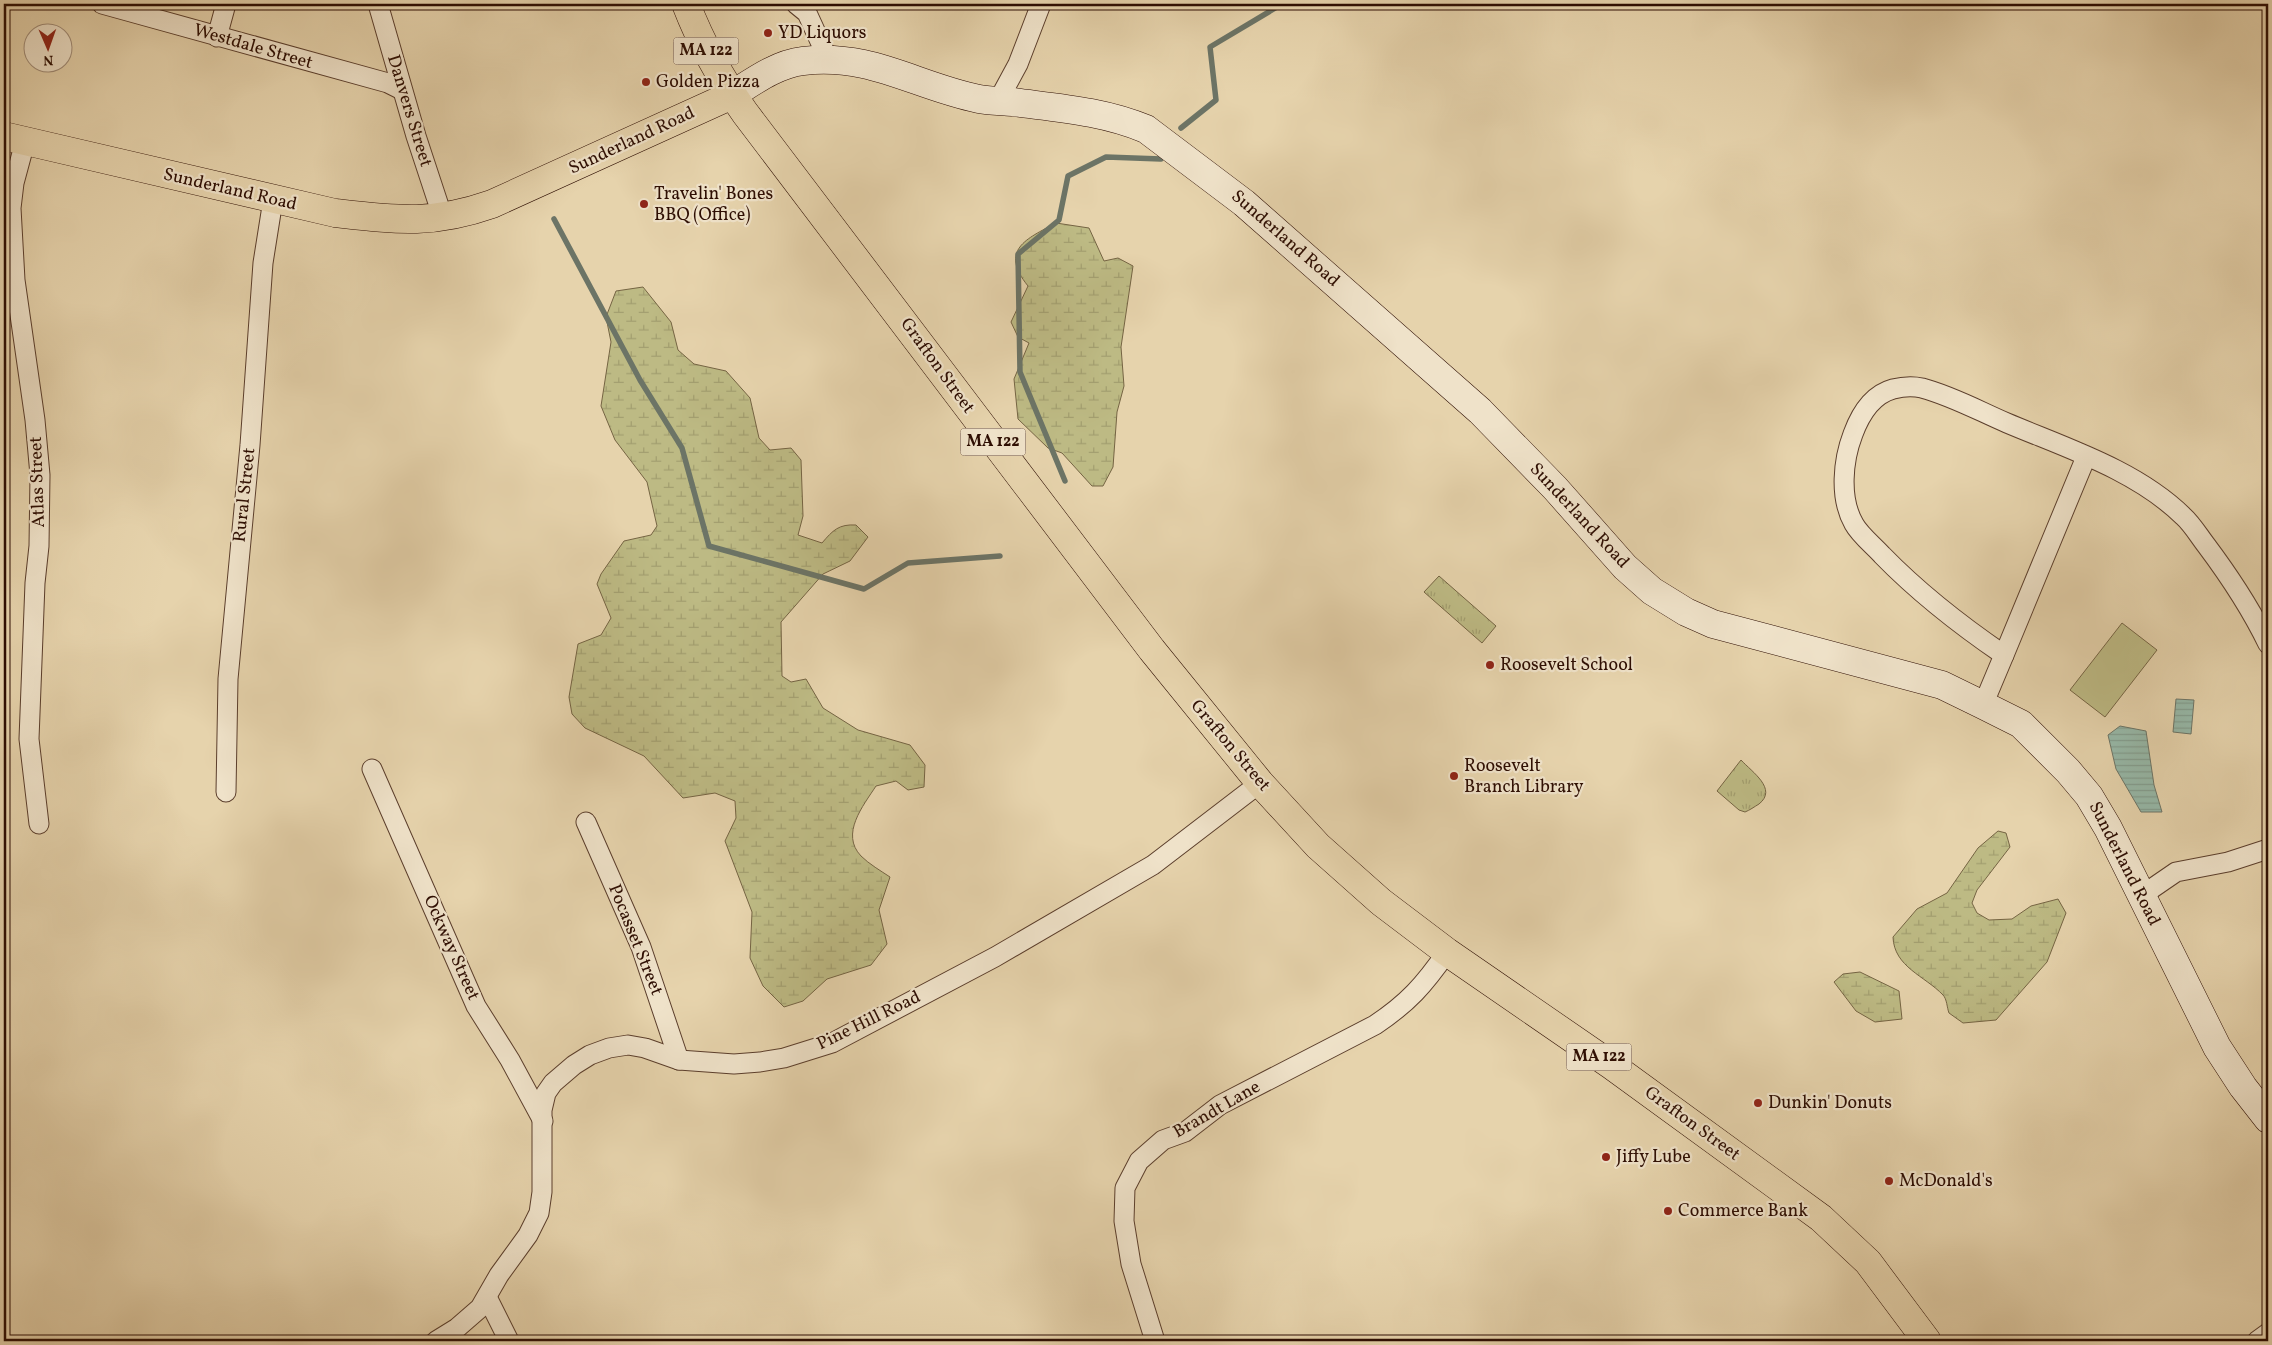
<svg xmlns="http://www.w3.org/2000/svg" width="2272" height="1345" font-family="Vollkorn,serif">
  <style>
    .green { fill: #bdba84; stroke: #756443 }
    .wetland { fill: url(#wetland-marsh); stroke: #756443 }
    .park { fill: url(#park-tufts); stroke: #756443 }
    .water { fill: url(#water-rules); stroke: #6c7466 }
    .lines { fill: none; stroke-linecap: round; stroke-linejoin: round }
    .stream { stroke: #6c7466; stroke-width: 5.5 }
    .street-casing { stroke: #5b3e2c; stroke-width: 21 }
    .secondary-casing { stroke: #2d0d02; stroke-width: 29 }
    .primary-casing { stroke: #2d0d02; stroke-width: 29 }
    .highway-casing { stroke: #2d0d02; stroke-width: 29 }
    .street { stroke: #efe2c9; stroke-width: 19 }
    .secondary { stroke: #efe2c9; stroke-width: 28 }
    .primary { stroke: #e6d3ac; stroke-width: 28 }
    .highway { stroke: #e6d3ac; stroke-width: 28 }
    .poi-dot { fill: #8f2418; stroke: #efe2c9; stroke-width: 2 }
    .labels { text-anchor: middle; dominant-baseline: central; stroke-width: 4.5; stroke-linejoin: round; paint-order: stroke }
    .shield { fill: #efe2c9; stroke: #674d3e; stroke-width: 1 }
    .shield-label { font-size: 16px; font-weight: bold; fill: #2d0d02 }
    .poi-label { font-size: 18px; fill: #2d0d02; stroke: #efe2c9; text-anchor: start }
    .street-label { font-size: 18px; fill: #2d0d02; stroke: #efe2c9 }
  </style>
  <defs>
    <pattern id="wetland-marsh" width="20" height="14" patternUnits="userSpaceOnUse" patternTransform="scale(1.25)"><rect width="20" height="14" fill="#bdba84"/><path d="M1 5h8M5 5V1M11 12h8M15 12V8" fill="none" stroke="#a39f70"/></pattern>
    <pattern id="park-tufts" width="24" height="20" patternUnits="userSpaceOnUse" patternTransform="scale(1.25)"><rect width="24" height="20" fill="#bdba84"/><path d="M3 7l-1-3M5 7V3M7 7l1-3M15 17l-1-3M17 17v-4M19 17l1-3" fill="none" stroke="#a39f70"/></pattern>
    <pattern id="water-rules" width="6" height="5" patternUnits="userSpaceOnUse" patternTransform="scale(1.25)"><rect width="6" height="5" fill="#96b8a8"/><path d="M0 2.5h6" fill="none" stroke="#829d8f"/></pattern>
  </defs>
  <rect width="100%" height="100%" fill="#e6d3ac"/>
  <filter id="stains"><feTurbulence type="fractalNoise" baseFrequency=".004" numOctaves="4"/><feColorMatrix values="0 0 0 0 .2 0 0 0 0 .09 0 0 0 0 .02 0 0 0 .5 -.17"/></filter>
  <radialGradient id="worn" r=".72"><stop offset=".6" stop-color="#630" stop-opacity="0"/><stop offset="1" stop-color="#630" stop-opacity=".3"/></radialGradient>
  <path class="green" d="M2122 623 2157 650 2105 717 2070 690Z"/>
  <g class="wetland">
    <path d="M1056 223 1089 228 1104 261 1118 258 1133 266 1121 347 1124 386 1117 412 1113 467 1103 486H1092L1062 453 1048 448 1018 419 1014 379 1029 343 1018 337 1011 322 1028 286C999 250 1026 239 1056 223Z"/>
    <path d="M643 287 671 322 678 350 694 364 726 371 750 398 759 438 770 450 791 448 801 460 803 516 798 535 822 543C833 530 839 524 856 525L868 537 850 561 823 574 781 622 782 676 791 682 806 679 823 708 858 730 910 745 925 765 924 787 908 790 896 781 876 786C863 806 840 834 861 856 869 864 881 871 890 877L879 910 887 944 871 965 827 979 803 1001 784 1007 763 986 750 958 752 912 725 841 736 818 735 801 715 793 683 798 644 756 585 728 572 714 569 697 578 644 601 635 611 618 597 584 601 574 624 541 651 535 657 526 647 482 615 440 601 406 611 342 606 317 616 291Z"/>
    <path d="M1998 831 2006 833 2010 847 1977 890 1972 903 1977 913 1989 920 2012 919 2031 906 2058 899 2066 913 2047 962 1996 1020 1963 1023 1949 1013C1947 1008 1947 999 1943 995 1925 976 1894 967 1893 937L1917 909 1947 893 1978 848Z"/>
    <path d="M1860 972 1899 991 1902 1019 1875 1022 1856 1011 1834 982 1843 974Z"/>
  </g>
  <g class="park">
    <path d="M1439 576 1496 626 1482 643 1424 592Z"/>
    <path d="M1741 760C1752 772 1778 789 1759 804 1754 807 1750 810 1745 812L1739 810 1717 791Z"/>
  </g>
  <g class="water">
    <path d="M2176 699 2194 700 2191 734 2173 732Z"/>
    <path d="M2120 726 2146 731 2154 785 2162 812H2141L2116 769 2108 735Z"/>
  </g>
  <g class="lines">
    <g class="stream">
      <path d="M1181 128 1216 100 1210 47 1282 4"/>
      <path d="M554 219 640 380 682 448 709 546 864 589 908 563 1000 556"/>
      <path d="M1065 481 1020 372 1018 254 1059 220 1068 176 1106 157 1161 159"/>
    </g>
    <defs>
      <g id="street">
        <path d="M102 4 388 83 402 90"/>
        <path d="M378 4 416 136 443 218"/>
        <path d="M796 4 807 13 828 59"/>
        <path d="M217 37 226 4"/>
        <path d="M998 101 1018 64 1041 4"/>
        <path d="M25 142 14 183 11 208 15 280 35 420 40 475 39 546 35 583 29 739 39 824"/>
        <path d="M2086 457 2004 655C1960 625 1919 593 1882 555 1873 545 1860 535 1854 524 1839 498 1843 460 1853 434 1860 415 1871 395 1893 389 1901 387 1913 386 1922 388 1952 396 1979 411 2007 423 2066 448 2136 470 2183 516 2192 524 2199 536 2206 545 2230 577 2251 609 2268 644"/>
        <path d="M1983 705 2004 655"/>
        <path d="M372 769 476 1006 510 1060 543 1121"/>
        <path d="M226 792 228 679 250 445 263 263 273 200"/>
        <path d="M586 822 641 947 679 1060"/>
        <path d="M2141 896 2176 872 2228 862 2268 849"/>
        <path d="M487 1297 509 1341"/>
        <path d="M436 1341 457 1328 480 1308 499 1275 528 1235 539 1213 542 1192V1110L546 1093 553 1083 574 1065 590 1055 609 1048 628 1045 645 1048 679 1060 734 1064 760 1062 784 1058 832 1043 995 957 1153 865 1260 783"/>
        <path d="M1155 1341 1131 1264 1124 1221 1125 1188 1139 1161 1163 1140 1185 1132 1220 1105 1375 1025C1408 1003 1424 985 1447 952"/>
        <path d="M2257 1341 2268 1333"/>
      </g>
      <path id="secondary" d="M732 95C754 81 777 64 803 61 872 53 915 86 979 99 990 101 1002 101 1013 102 1058 108 1103 111 1146 129L1244 203 1480 411 1555 488 1625 567 1652 591 1686 612 1713 624 1942 685 1983 705 2021 724 2068 771 2089 796 2108 828 2217 1047 2243 1087 2268 1119"/>
      <path id="primary" d="M4 136 335 213C397 220 432 225 492 204L732 95"/>
      <path id="highway" d="M686 4C701 43 721 79 745 113L1152 650 1260 783 1318 846 1381 902 1447 952 1611 1065 1821 1218 1868 1262 1927 1341"/>
    </defs>
    <use href="#street" class="street-casing"/>
    <use href="#secondary" class="secondary-casing"/>
    <use href="#primary" class="primary-casing"/>
    <use href="#highway" class="highway-casing"/>
    <use href="#street" class="street"/>
    <use href="#secondary" class="secondary"/>
    <use href="#primary" class="primary"/>
    <use href="#highway" class="highway"/>
  </g>
  <g class="poi-dot">
    <circle cx="768" cy="33" r="5"/>
    <circle cx="646" cy="82" r="5"/>
    <circle cx="644" cy="204" r="5"/>
    <circle cx="1490" cy="665" r="5"/>
    <circle cx="1454" cy="776" r="5"/>
    <circle cx="1758" cy="1103" r="5"/>
    <circle cx="1606" cy="1157" r="5"/>
    <circle cx="1889" cy="1181" r="5"/>
    <circle cx="1668" cy="1211" r="5"/>
  </g>
  <g class="labels">
    <g class="shield">
      <rect x="673.5" y="37.5" width="65" height="27" rx="4"/>
      <rect x="960.5" y="428.5" width="65" height="27" rx="4"/>
      <rect x="1566.5" y="1043.5" width="65" height="27" rx="4"/>
    </g>
    <g class="shield-label">
      <text x="706" y="51">MA 122</text>
      <text x="993" y="442">MA 122</text>
      <text x="1599" y="1057">MA 122</text>
    </g>
    <g class="poi-label">
      <text x="778" y="33">YD Liquors</text>
      <text x="656" y="82">Golden Pizza</text>
      <text x="654" y="194">Travelin' Bones<tspan x="654" dy="21">BBQ (Office)</tspan></text>
      <text x="1500" y="665">Roosevelt School</text>
      <text x="1464" y="766">Roosevelt<tspan x="1464" dy="21">Branch Library</tspan></text>
      <text x="1768" y="1103">Dunkin' Donuts</text>
      <text x="1616" y="1157">Jiffy Lube</text>
      <text x="1899" y="1181">McDonald's</text>
      <text x="1678" y="1211">Commerce Bank</text>
    </g>
    <g class="street-label">
      <text transform="translate(253 47) rotate(16)">Westdale Street</text>
      <text transform="translate(409 111) rotate(73)">Danvers Street</text>
      <text transform="translate(632 141) rotate(-25)">Sunderland Road</text>
      <text transform="translate(230 190) rotate(13)">Sunderland Road</text>
      <text transform="translate(1285 239) rotate(41)">Sunderland Road</text>
      <text transform="translate(937 366) rotate(54)">Grafton Street</text>
      <text transform="translate(38 482) rotate(-92)">Atlas Street</text>
      <text transform="translate(245 495) rotate(-84)">Rural Street</text>
      <text transform="translate(1579 516) rotate(47)">Sunderland Road</text>
      <text transform="translate(1230 746) rotate(50)">Grafton Street</text>
      <text transform="translate(2124 864) rotate(63)">Sunderland Road</text>
      <text transform="translate(635 940) rotate(68)">Pocasset Street</text>
      <text transform="translate(451 948) rotate(66)">Ockway Street</text>
      <text transform="translate(869 1021) rotate(-26)">Pine Hill Road</text>
      <text transform="translate(1217 1110) rotate(-30)">Brandt Lane</text>
      <text transform="translate(1692 1124) rotate(36)">Grafton Street</text>
    </g>
  </g>
  <rect width="2272" height="1345" fill="none" stroke="#e6d3ac" stroke-width="20"/>
  <rect x="5" y="5" width="2262" height="1335" fill="none" stroke="#2d0d02" stroke-width="2.5"/>
  <rect x="10" y="10" width="2252" height="1325" fill="none" stroke="#2d0d02"/>
  <g transform="translate(48 48) rotate(178)"><circle r="24" fill="#efe2c9" stroke="#a18d79"/>
  <path d="M0-4L9 19L0 12L-9 19Z" fill="#8f2418"/>
  <text y="-8" font-size="14" font-weight="bold" text-anchor="middle" fill="#2d0d02">N</text>
  </g>
  <rect width="100%" height="100%" filter="url(#stains)"/>
  <rect width="100%" height="100%" fill="url(#worn)"/>
</svg>
